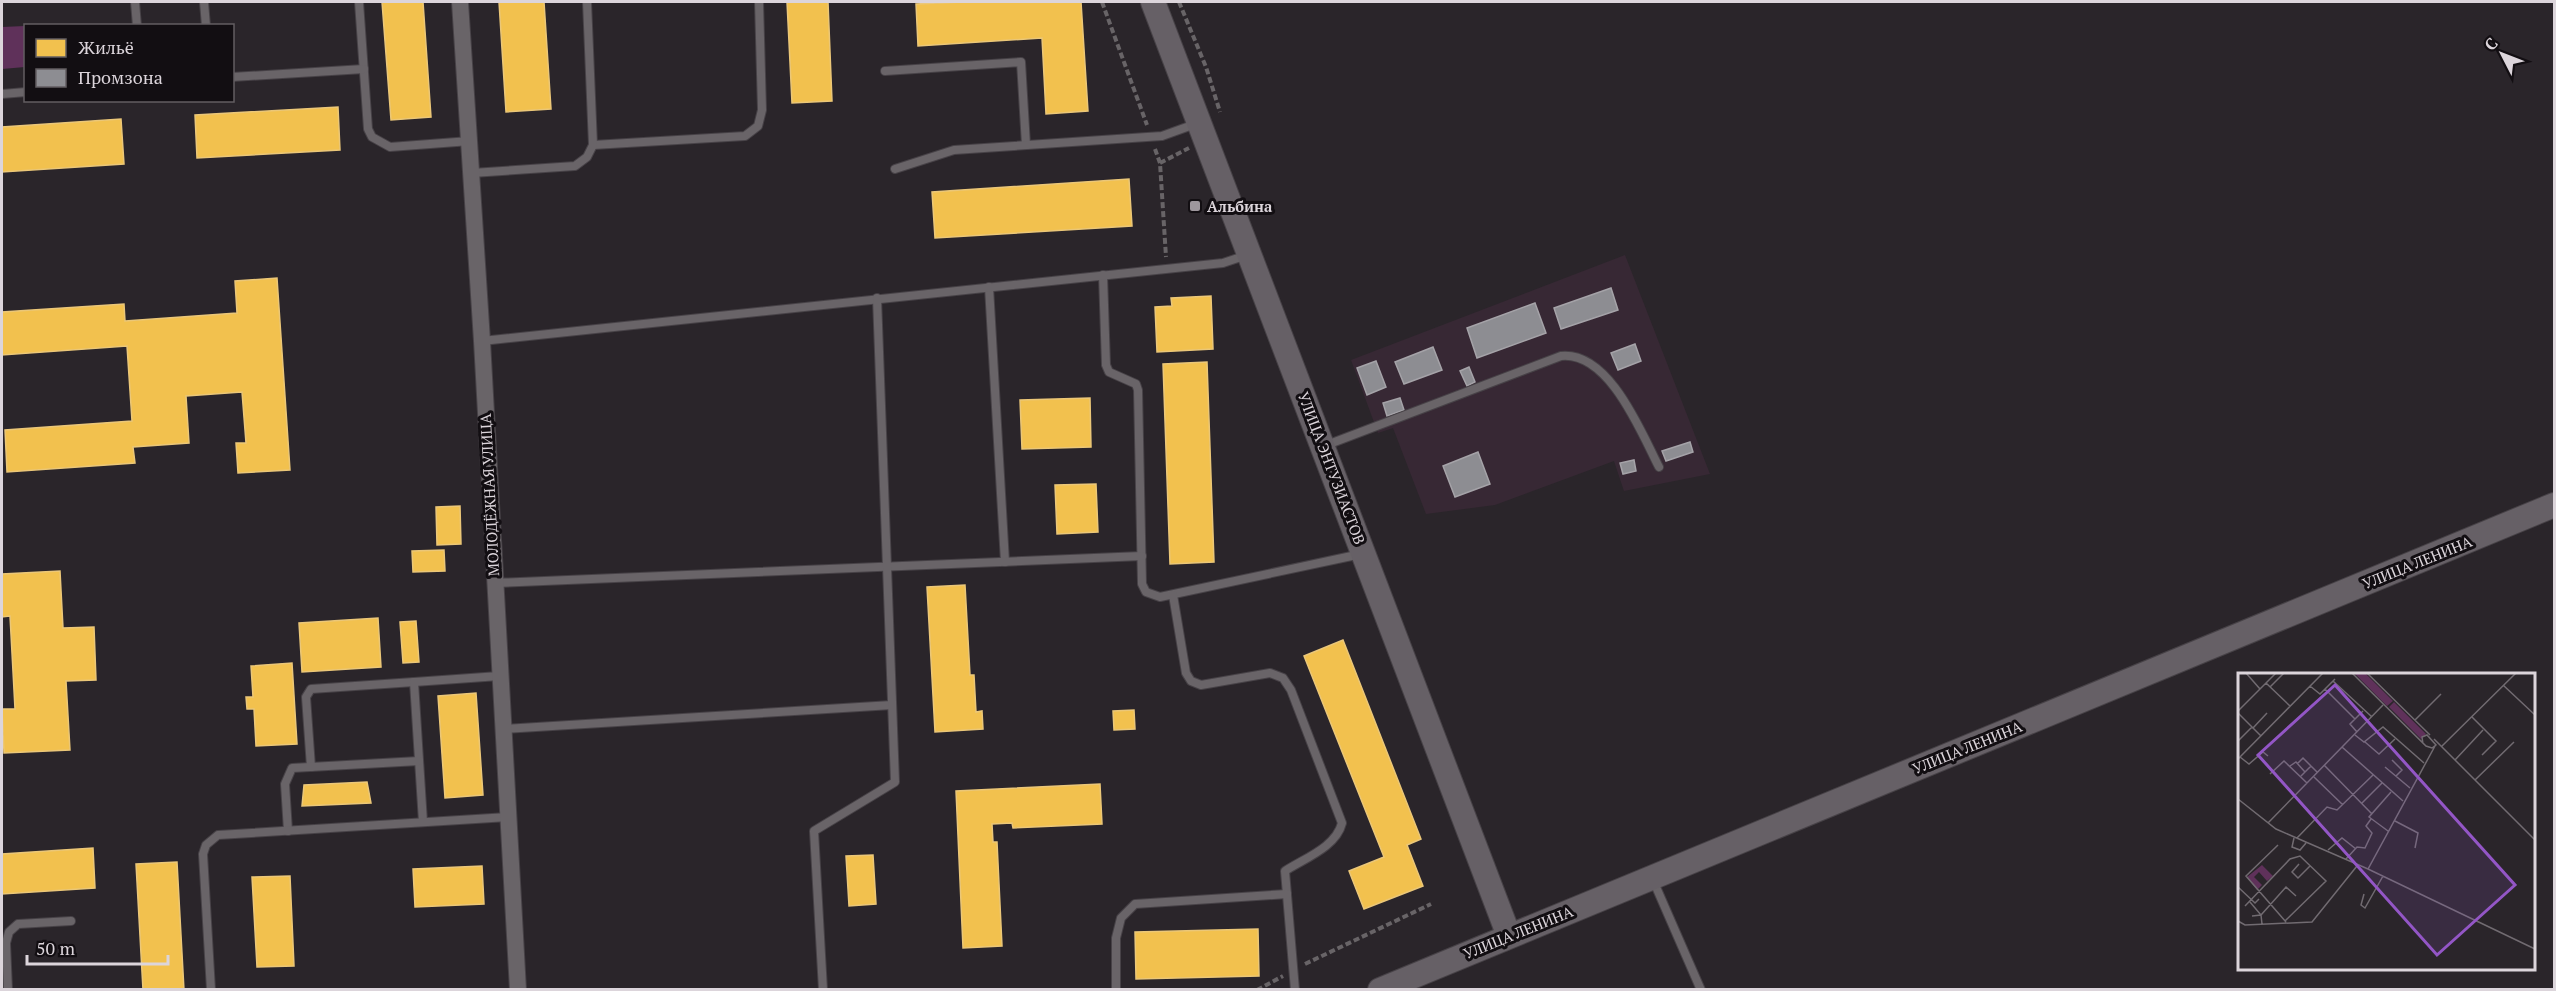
<svg xmlns="http://www.w3.org/2000/svg" width="2556" height="991" font-family="'PT Serif',serif">
  <style>
    .built { fill: #372834 }
    .green { fill: #5f315a }
    .homes { fill: #f2c14e; stroke: #ebc778; stroke-width: 1.5 }
    .industry { fill: #8d8d92; stroke: #a5a3a8; stroke-width: 1.5 }
    .lines { fill: none; stroke-linecap: round; stroke-linejoin: round }
    .lane-casing { stroke: #474247; stroke-width: 10 }
    .street-casing { stroke: #474247; stroke-width: 18 }
    .secondary-casing { stroke: #474247; stroke-width: 26 }
    .path { stroke: #686467; stroke-width: 4; stroke-dasharray: 6 3; stroke-linecap: butt }
    .lane { stroke: #696468; stroke-width: 8 }
    .street { stroke: #696468; stroke-width: 16 }
    .secondary { stroke: #666066; stroke-width: 24 }
    .poi-dot { fill: #9e979d; stroke: #120e12; stroke-width: 2 }
    .labels { text-anchor: middle; dominant-baseline: central; stroke-width: 6; stroke-linejoin: round; paint-order: stroke }
    .poi-label { font-size: 15px; font-weight: bold; fill: #dcd5db; stroke: #120e12; text-anchor: start }
    .street-label { font-size: 15px; fill: #dcd5db; stroke: #120e12 }
    .inset-road { fill: none; stroke: #716b71; stroke-width: 1.5 }
    .view { fill: #9356c6; fill-opacity: 0.15; stroke: #9356c6; stroke-width: 3 }
    .inset-edge { fill: none; stroke: #dcd5db; stroke-width: 3 }
  </style>
  <rect width="100%" height="100%" fill="#2a252a"/>
  <path class="built" d="M1625 255 1710 474 1624 491 1614 461 1495 505 1426 514 1393 428 1378 433 1351 360Z"/>
  <path class="green" d="M25 26V67L2 69V27Z"/>
  <g class="homes">
    <path d="M382 2H423L431 117 391 120Z"/>
    <path d="M499 2H544L551 109 506 112Z"/>
    <path d="M787 2H828L832 101 792 103Z"/>
    <path d="M963 2H1081L1088 111 1046 114 1042 38 918 46 916 4Z"/>
    <path d="M338 107 340 150 197 158 195 115Z"/>
    <path d="M121 119 124 164 2 172V127Z"/>
    <path d="M1129 179 1132 226 935 238 932 192Z"/>
    <path d="M277 278 290 470 238 473 236 443H246L242 392 186 396 189 443 133 447 135 463 7 472 5 430 132 421 127 346 2 355V312L124 304 125 321 237 313 235 281Z"/>
    <path d="M1211 296 1213 349 1157 352 1155 307 1172 306 1171 298Z"/>
    <path d="M1207 362 1214 562 1170 564 1163 364Z"/>
    <path d="M1090 398 1091 447 1022 449 1020 400Z"/>
    <path d="M1096 484 1098 532 1057 534 1055 485Z"/>
    <path d="M460 506 461 544 437 545 436 507Z"/>
    <path d="M444 550 445 571 413 572 412 551Z"/>
    <path d="M60 571 63 628 94 627 96 680 66 681 70 750 4 753 2 709H15L10 616 2 617V574Z"/>
    <path d="M965 585 970 675H974L976 712 982 711 983 729 935 732 927 587Z"/>
    <path d="M378 618 381 667 302 672 299 623Z"/>
    <path d="M416 621 419 662 403 663 400 622Z"/>
    <path d="M1343 640 1421 839 1407 845 1423 886 1364 909 1349 871 1384 857 1304 656Z"/>
    <path d="M292 663 297 744 256 746 254 709H247L246 697H253L251 666Z"/>
    <path d="M476 693 483 795 445 798 438 696Z"/>
    <path d="M1134 710 1135 729 1114 730 1113 711Z"/>
    <path d="M367 782 371 803 302 806 304 785Z"/>
    <path d="M1100 784 1102 824 1013 828 1012 823 992 824 993 842H997L1002 946 963 948 956 791Z"/>
    <path d="M93 848 95 888 2 894V854Z"/>
    <path d="M873 855 876 904 849 906 846 856Z"/>
    <path d="M177 862 184 990H143L136 864Z"/>
    <path d="M482 866 484 904 415 907 413 869Z"/>
    <path d="M290 876 294 966 257 967 252 877Z"/>
    <path d="M1258 929 1259 976 1136 979 1135 932Z"/>
  </g>
  <g class="industry">
    <path d="M1611 288 1618 310 1561 329 1554 308Z"/>
    <path d="M1535 303 1546 333 1477 358 1467 328Z"/>
    <path d="M1635 344 1641 361 1618 370 1611 353Z"/>
    <path d="M1433 347 1442 370 1404 384 1395 362Z"/>
    <path d="M1376 361 1386 387 1367 395 1357 368Z"/>
    <path d="M1469 367 1475 382 1467 386 1460 371Z"/>
    <path d="M1400 398 1404 410 1387 416 1383 403Z"/>
    <path d="M1690 442 1693 452 1666 461 1662 451Z"/>
    <path d="M1478 452 1490 484 1455 497 1443 466Z"/>
    <path d="M1634 460 1636 471 1623 474 1620 463Z"/>
  </g>
  <g class="lines">
    <defs>
      <g id="lane">
        <path d="M135 2 137 26"/>
        <path d="M204 2 206 26"/>
        <path d="M359 2 368 129 372 137 390 147 470 141"/>
        <path d="M885 71 1021 62 1026 145"/>
        <path d="M232 77 364 69"/>
        <path d="M2 94 26 92"/>
        <path d="M593 145 745 136 758 126 762 110 759 2"/>
        <path d="M895 169 954 150 1162 136 1198 123"/>
        <path d="M472 173 575 166 587 157 593 145 587 2"/>
        <path d="M1103 275 1106 365 1109 372 1136 384 1138 390 1142 584 1146 592 1160 597 1361 554"/>
        <path d="M989 287 1005 562"/>
        <path d="M482 341 1223 263 1247 255"/>
        <path d="M1324 446 1561 356C1609 351 1641 432 1659 467"/>
        <path d="M495 583 1142 556"/>
        <path d="M1173 595 1186 673 1191 681 1201 685 1270 673 1283 678 1291 690 1342 823C1336 847 1305 858 1285 871L1295 990"/>
        <path d="M503 729 892 705"/>
        <path d="M311 767 306 697 311 689 414 682"/>
        <path d="M423 822 414 682 499 676"/>
        <path d="M288 831 285 784 292 768 419 761"/>
        <path d="M1653 880 1701 990"/>
        <path d="M8 990 6 943 9 932 18 924 71 921"/>
        <path d="M211 990 203 854 206 845 218 835 508 817"/>
        <path d="M823 990 814 831 895 782 877 298"/>
        <path d="M1116 990V938L1121 918 1135 904 1287 894"/>
      </g>
      <path id="street" d="M460 2 482 341 518 990"/>
      <g id="secondary">
        <path d="M1153 2 1509 936"/>
        <path d="M1380 990 2554 505"/>
      </g>
    </defs>
    <use href="#lane" class="lane-casing"/>
    <use href="#street" class="street-casing"/>
    <use href="#secondary" class="secondary-casing"/>
    <g class="path">
      <path d="M1102 2 1147 125"/>
      <path d="M1179 2 1206 67 1220 112"/>
      <path d="M1155 149 1160 163 1166 257"/>
      <path d="M1160 163 1189 148"/>
      <path d="M1305 964 1431 904"/>
      <path d="M1257 990 1283 976"/>
    </g>
    <use href="#lane" class="lane"/>
    <use href="#street" class="street"/>
    <use href="#secondary" class="secondary"/>
  </g>
  <rect class="poi-dot" x="1189" y="200" width="12" height="12" rx="3"/>
  <g class="labels">
    <g class="poi-label">
      <text x="1207" y="206">Альбина</text>
    </g>
    <g class="street-label">
      <text transform="translate(1332 468) rotate(69)">УЛИЦА ЭНТУЗИАСТОВ</text>
      <text transform="translate(489 495) rotate(-93)">МОЛОДЁЖНАЯ УЛИЦА</text>
      <text transform="translate(2417 562) rotate(-22)">УЛИЦА ЛЕНИНА</text>
      <text transform="translate(1967 747) rotate(-22)">УЛИЦА ЛЕНИНА</text>
      <text transform="translate(1518 932) rotate(-22)">УЛИЦА ЛЕНИНА</text>
    </g>
  </g>
  <g transform="translate(2238 673)">
    <rect width="297" height="297" fill="#2a252a"/>
    <path d="M116 0H127L155 28 149 33ZM156 29 188 61 183 66 151 34ZM24 192 35 203 29 208 21 199 16 204 24 212 19 217 9 204Z" fill="#5f315a"/>
    <path class="inset-road" d="M8 0 22 16M114 0 188 73 194 75 198 72 189 62 184 64 185 71M129 0 192 62M95 8 134 44M28 10 52 33M265 12 297 42M72 13 82 21 97 6M32 14 46 0M87 16 117 46M0 38 38 0M0 40 23 63M234 44 258 68 244 82M177 47 203 21M15 55 29 40M119 59 112 51 125 38M117 62 126 69 145 54 186 90M196 66 297 167M0 68 14 54M127 69 141 81 157 66M104 74 165 128M203 74 278 0M2 84 11 91 25 79 30 83M0 86 85 0M154 87 164 97 158 103M217 87 245 57M59 91 65 85 73 93M86 92 134 141M52 93 58 89 67 99M147 94 172 115M32 101 46 88 69 110M63 103 73 93 79 99M76 104 105 132M237 107 276 69M0 126 38 156 130 196 197 73M124 130 144 110M157 148 180 160 177 175M30 150 145 32M150 158 131 144 153 119M56 165 54 174 62 177 68 170M59 165 89 134 99 137 135 102M40 172 8 203 48 249M90 177 104 165 118 176M108 186 119 174 127 175 134 160 128 153 133 146M61 191 54 199 60 205 72 193M130 196 297 276M0 214 17 230 21 226M126 221 123 232 127 235 145 203M12 229 23 242 24 251M7 233 52 186 62 183 88 208 47 248M14 243 23 242 48 214 58 223M0 248 7 252 74 249 119 193"/>
    <path class="view" d="M97 12 277 212 199 282 20 82Z"/>
    <rect width="297" height="297" class="inset-edge"/>
  </g>
  <rect width="2556" height="991" fill="none" stroke="#dcd5db" stroke-width="6"/>
  <rect x="24" y="24" width="210" height="78" fill="#120e12" stroke="#635e62" stroke-width="1.5"/>
  <rect x="36" y="39" width="30" height="18" fill="#f2c14e" stroke="#635e62" stroke-width="1.5"/>
  <text x="78" y="54" font-size="18" fill="#dcd5db">Жильё</text>
  <rect x="36" y="69" width="30" height="18" fill="#8d8d92" stroke="#635e62" stroke-width="1.5"/>
  <text x="78" y="84" font-size="18" fill="#dcd5db">Промзона</text>
  <g transform="translate(2502 54) rotate(312)" stroke="#120e12" stroke-width="4.5" paint-order="stroke">
  <path d="M0-4.5L10 22L0 15L-10 22Z" fill="#dcd5db"/>
  <text y="-9" font-size="16" font-weight="bold" text-anchor="middle" fill="#dcd5db">С</text>
  </g>
  <path d="M27 955v9h141v-9" fill="none" stroke="#dcd5db" stroke-width="3"/>
  <text x="36" y="955" font-size="18" fill="#dcd5db" stroke="#120e12" stroke-width="4.5" paint-order="stroke">50 m</text>
</svg>
